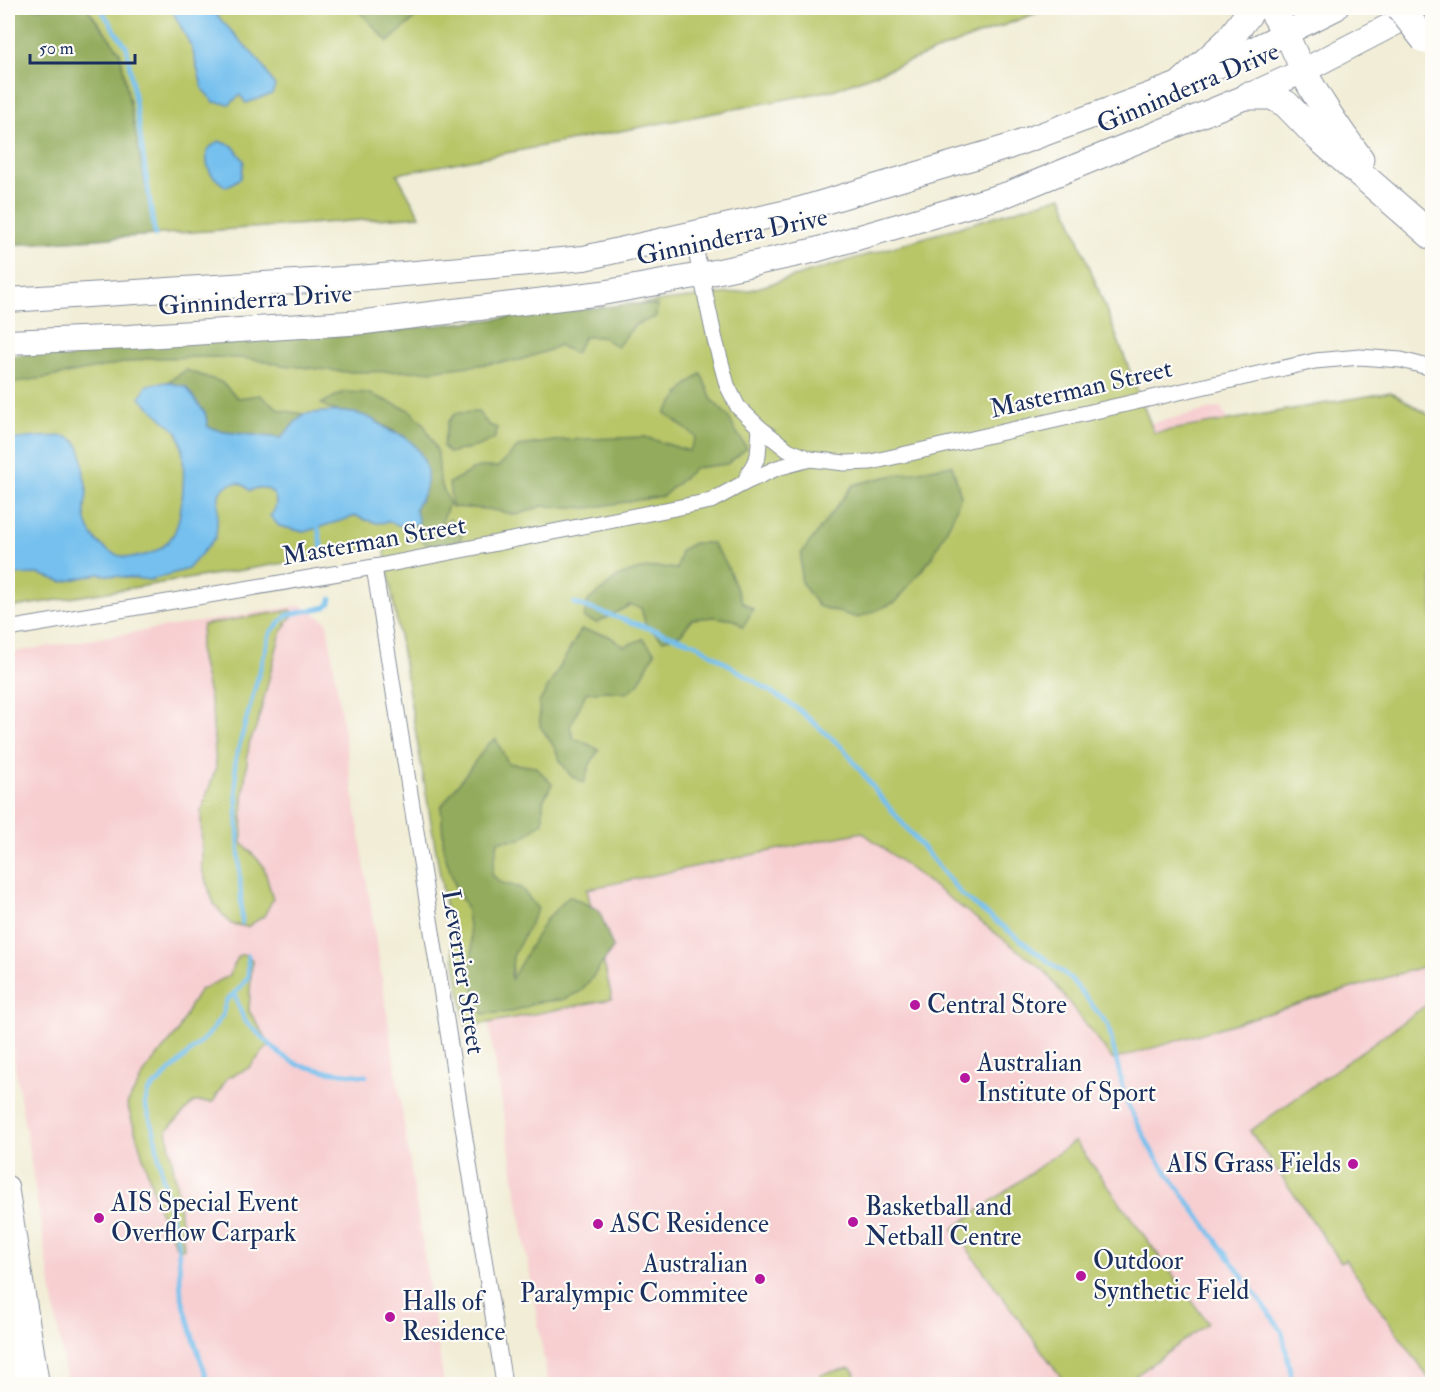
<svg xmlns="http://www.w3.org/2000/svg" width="1440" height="1392" font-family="'IM FELL Double Pica',serif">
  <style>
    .built { fill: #f7cfd1 }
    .green { fill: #b8c668; stroke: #6a7a63; stroke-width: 1.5 }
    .forest { fill: #92ab5c; stroke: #566d5d; stroke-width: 1.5 }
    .water { fill: #75c0ee; stroke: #4878a6; stroke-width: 1.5 }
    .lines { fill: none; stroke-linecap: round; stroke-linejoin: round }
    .stream { stroke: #75c0ee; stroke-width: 4.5 }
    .minor-casing { stroke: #868e9a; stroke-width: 17 }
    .tertiary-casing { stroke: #868e9a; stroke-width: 22 }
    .primary-casing { stroke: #868e9a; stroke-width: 26 }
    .motorway-casing { stroke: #868e9a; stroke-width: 29 }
    .minor { stroke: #fff; stroke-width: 15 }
    .tertiary { stroke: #fff; stroke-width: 20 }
    .primary { stroke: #fff; stroke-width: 24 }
    .motorway { stroke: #fff; stroke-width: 27 }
    .motorway-bridge-casing { stroke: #868e9a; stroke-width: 29; stroke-linecap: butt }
    .motorway-bridge { stroke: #fff; stroke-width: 27 }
    .poi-dot { fill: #b5179e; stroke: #fdfcf7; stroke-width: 2 }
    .labels { text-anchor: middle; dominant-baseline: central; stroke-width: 4.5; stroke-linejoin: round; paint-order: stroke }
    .street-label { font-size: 26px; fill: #1b2f5e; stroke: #fdfcf7 }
    .poi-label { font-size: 26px; fill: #1b2f5e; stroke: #fdfcf7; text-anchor: start }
  </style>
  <rect width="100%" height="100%" fill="#fdfcf7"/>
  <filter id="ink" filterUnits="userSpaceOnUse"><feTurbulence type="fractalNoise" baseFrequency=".0167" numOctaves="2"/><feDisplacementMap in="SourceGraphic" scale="12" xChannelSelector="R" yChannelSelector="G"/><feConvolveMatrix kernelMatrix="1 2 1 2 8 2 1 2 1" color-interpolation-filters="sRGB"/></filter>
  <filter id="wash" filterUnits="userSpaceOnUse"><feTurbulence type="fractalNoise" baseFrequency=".008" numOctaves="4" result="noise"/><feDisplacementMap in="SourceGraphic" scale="24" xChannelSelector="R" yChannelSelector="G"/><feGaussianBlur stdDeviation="1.35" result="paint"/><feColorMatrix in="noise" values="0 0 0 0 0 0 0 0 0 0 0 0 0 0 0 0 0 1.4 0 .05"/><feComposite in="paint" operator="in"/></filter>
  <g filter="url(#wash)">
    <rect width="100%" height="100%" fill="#f1edd6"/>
    <g class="built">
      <path d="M1221 407 1339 620 1432 771V1384H548L420 607 571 557Z"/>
      <path d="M302 605 327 622 444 1384H67L8 1023V653Z"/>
    </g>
    <g class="green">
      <path d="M8 8H1050L833 90 397 174 420 216 8 245Z"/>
      <path d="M1062 196 1154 433 1391 392 1432 417V964L1113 1060 1044 970 862 832 587 889 612 999 466 1027 384 547 8 608V365L513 319 747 291Z"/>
      <path d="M291 610 294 614 288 621 280 636 257 725 249 744 243 798 242 843 263 865 273 899 264 916 247 927 231 924 214 904 202 869 201 811 216 768 212 709 199 649 203 625Z"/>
      <path d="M239 955H248L252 960 249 1011 270 1044 249 1068 227 1078 213 1102H194L167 1130 178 1195 184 1248 178 1250 159 1210 127 1104 148 1067 177 1033 190 1006 200 990 229 976Z"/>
      <path d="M1432 1001V1383L1345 1259 1341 1262 1250 1131Z"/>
      <path d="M1075 1141 1208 1323 1124 1384H1066L953 1229Z"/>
      <path d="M850 1368 854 1372 857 1383 854 1384H819L822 1380 821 1374Z"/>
    </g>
    <g class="forest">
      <path d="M8 8H87L120 52 155 235 8 245Z"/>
      <path d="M356 8H415L420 14 388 42Z"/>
      <path d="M631 304 657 305 656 317 635 325 617 347 603 337H584L575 354 559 345 547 351 520 360 429 371 346 372 282 365 251 359 215 357 150 358 45 378 8 383V356L150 343 357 334Z"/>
      <path d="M186 370 221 382 238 398 260 395 280 410 303 414 281 438 224 432 208 427 205 413 167 382Z"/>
      <path d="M701 373 712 400 728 416 735 430 747 448 727 464 695 468 663 496 589 508 543 506 517 515 488 509 452 507 449 483 478 467H498L519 446 562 440 645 437 689 451 696 437 665 413 685 387Z"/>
      <path d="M343 392 368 393 409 410 423 423 431 438 438 453 440 481 449 503 440 527 450 519 452 529 456 532 462 527 461 540 428 546 420 538 415 508 422 497 404 436C389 431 377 419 361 415 346 411 335 414 321 404Z"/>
      <path d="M478 412 489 425 497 428 495 438 479 446 449 453 443 446 448 422 456 413Z"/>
      <path d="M952 465 961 496 952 519 933 556 896 602 858 618 818 606 801 582V554L853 485 885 477Z"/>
      <path d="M694 543H712L726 563 742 602 753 609 743 627 735 620 714 617 692 619 681 634 663 640 646 626 641 608 630 605 597 623 584 618 588 601 619 576 640 569 658 567 677 569 681 550Z"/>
      <path d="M581 630 607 635 624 646 643 639 655 652 638 684 627 693 607 691 586 693 570 727 574 739 582 741 599 750 590 764 584 783 571 776 562 764 553 745 540 726 539 703Z"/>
      <path d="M496 739 508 763 536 767 552 784 543 801V822L521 839 498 841 492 874 499 882 521 888 538 909 513 956 511 980 545 921 569 896 599 910 613 948 592 978 580 992 562 1000 538 1002 512 1012 482 1014 471 979 472 947 466 906 456 889 444 852 441 807 488 744Z"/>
    </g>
    <g class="water">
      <path d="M171 8H210L261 63 275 86 272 94 246 103 240 95 230 104 214 102 203 90 192 48Z"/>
      <path d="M218 141 233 146 244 161 241 178 226 187C211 176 205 170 207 150Z"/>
      <path d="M167 382 186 387 205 413 208 427 224 432 281 438 303 414C322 412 343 409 362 415 373 418 382 425 390 431 394 433 399 434 403 436 420 446 431 468 426 487 424 495 420 501 415 508L419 523 407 528 390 522 377 523 366 520 356 516 304 532 279 526 270 516C285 500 269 480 250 491 240 479 227 481 219 494L216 537 188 569 150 580 98 574 63 582 39 574 8 575V440C21 439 55 434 67 437 84 442 82 460 84 475 85 481 87 487 87 493 87 498 85 502 85 506 84 524 92 539 106 549 115 556 129 559 140 556 154 554 166 546 173 535 184 518 188 449 177 432 175 429 170 425 167 423 158 415 149 406 140 398L147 385Z"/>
    </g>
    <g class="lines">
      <g class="stream">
        <path d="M100 8 127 48 155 235"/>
        <path d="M318 528 323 555"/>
        <path d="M574 603 696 644 798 709 844 749 879 795 963 896 1070 978 1108 1025 1126 1101 1153 1153 1282 1331 1293 1384"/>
        <path d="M242 923 235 761 270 633 287 615 326 607 330 603 331 599"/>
        <path d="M234 993 244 1020 280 1054 299 1065 325 1071 366 1076"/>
        <path d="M209 1384 193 1337 181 1294 178 1243 166 1195 154 1131 145 1104 148 1092 208 1035 222 1016 226 1001 240 988 248 977V955"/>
      </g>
    </g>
  </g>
  <g filter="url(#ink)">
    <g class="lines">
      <defs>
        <g id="minor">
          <path d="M692 233 715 340 727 385 738 407 760 428 788 450 810 459"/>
          <path d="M744 483 758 456 760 428"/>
          <path d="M374 567 504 1384"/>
          <path d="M8 629 374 567 711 501 744 483 777 468 810 459 845 463 871 462 1315 361 1360 357 1401 360 1432 368"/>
        </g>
        <g id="tertiary">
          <path d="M8 1186 39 1384"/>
          <path d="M8 1297 22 1384"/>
        </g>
        <g id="primary">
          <path d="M1286 33 1303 71"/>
          <path d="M8 300 359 278 584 258 801 209 1008 147 1182 83 1272 40 1336 8"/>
          <path d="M8 342 129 337 365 322 602 293 701 275 812 251 1008 194 1248 96 1303 71 1424 8"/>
        </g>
        <g id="motorway">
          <path d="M1271 8 1286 33"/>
          <path d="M1303 71C1319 102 1339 131 1360 159"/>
          <path d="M1182 83 1227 42 1250 12 1252 8"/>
          <path d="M1248 96H1272L1286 104 1319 138 1432 236"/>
        </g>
      </defs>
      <use href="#minor" class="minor-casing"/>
      <use href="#tertiary" class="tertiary-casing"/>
      <use href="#primary" class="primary-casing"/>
      <use href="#motorway" class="motorway-casing"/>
      <use href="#minor" class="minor"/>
      <use href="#tertiary" class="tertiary"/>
      <use href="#primary" class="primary"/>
      <use href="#motorway" class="motorway"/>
      <defs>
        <path id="motorway-bridge" d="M1400 8 1425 40"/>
      </defs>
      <use href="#motorway-bridge" class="motorway-bridge-casing"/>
      <use href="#motorway-bridge" class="motorway-bridge"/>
    </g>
  </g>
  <g class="poi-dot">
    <circle cx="915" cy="1005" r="6"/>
    <circle cx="965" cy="1078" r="6"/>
    <circle cx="1353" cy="1164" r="6"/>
    <circle cx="99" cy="1218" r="6"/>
    <circle cx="853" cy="1222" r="6"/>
    <circle cx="598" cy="1224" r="6"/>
    <circle cx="1081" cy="1276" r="6"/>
    <circle cx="760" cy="1279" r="6"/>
    <circle cx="390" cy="1317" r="6"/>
  </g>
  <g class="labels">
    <g class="street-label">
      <text transform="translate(1188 88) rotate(-23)">Ginninderra Drive</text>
      <text transform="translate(732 237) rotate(-12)">Ginninderra Drive</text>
      <text transform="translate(255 300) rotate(-4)">Ginninderra Drive</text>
      <text transform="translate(1081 389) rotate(-13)">Masterman Street</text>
      <text transform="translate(374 541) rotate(-10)">Masterman Street</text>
      <text transform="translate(463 972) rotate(81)">Leverrier Street</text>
    </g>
    <g class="poi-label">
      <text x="927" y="1005">Central Store</text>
      <text x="977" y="1063">Australian<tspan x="977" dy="30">Institute of Sport</tspan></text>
      <text x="1341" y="1164" text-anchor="end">AIS Grass Fields</text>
      <text x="111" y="1203">AIS Special Event<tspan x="111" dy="30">Overflow Carpark</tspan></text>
      <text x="865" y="1207">Basketball and<tspan x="865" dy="30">Netball Centre</tspan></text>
      <text x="610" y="1224">ASC Residence</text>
      <text x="1093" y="1261">Outdoor<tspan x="1093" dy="30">Synthetic Field</tspan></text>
      <text x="748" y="1264" text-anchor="end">Australian<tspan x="748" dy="30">Paralympic Commitee</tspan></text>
      <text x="402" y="1302">Halls of<tspan x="402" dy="30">Residence</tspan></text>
    </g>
  </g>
  <rect width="1440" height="1392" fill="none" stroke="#fdfcf7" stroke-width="30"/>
  <path d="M30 54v9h105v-9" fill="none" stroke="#1b2f5e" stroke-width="3"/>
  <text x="39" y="54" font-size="18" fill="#1b2f5e" stroke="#fdfcf7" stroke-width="4.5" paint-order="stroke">50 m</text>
</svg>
